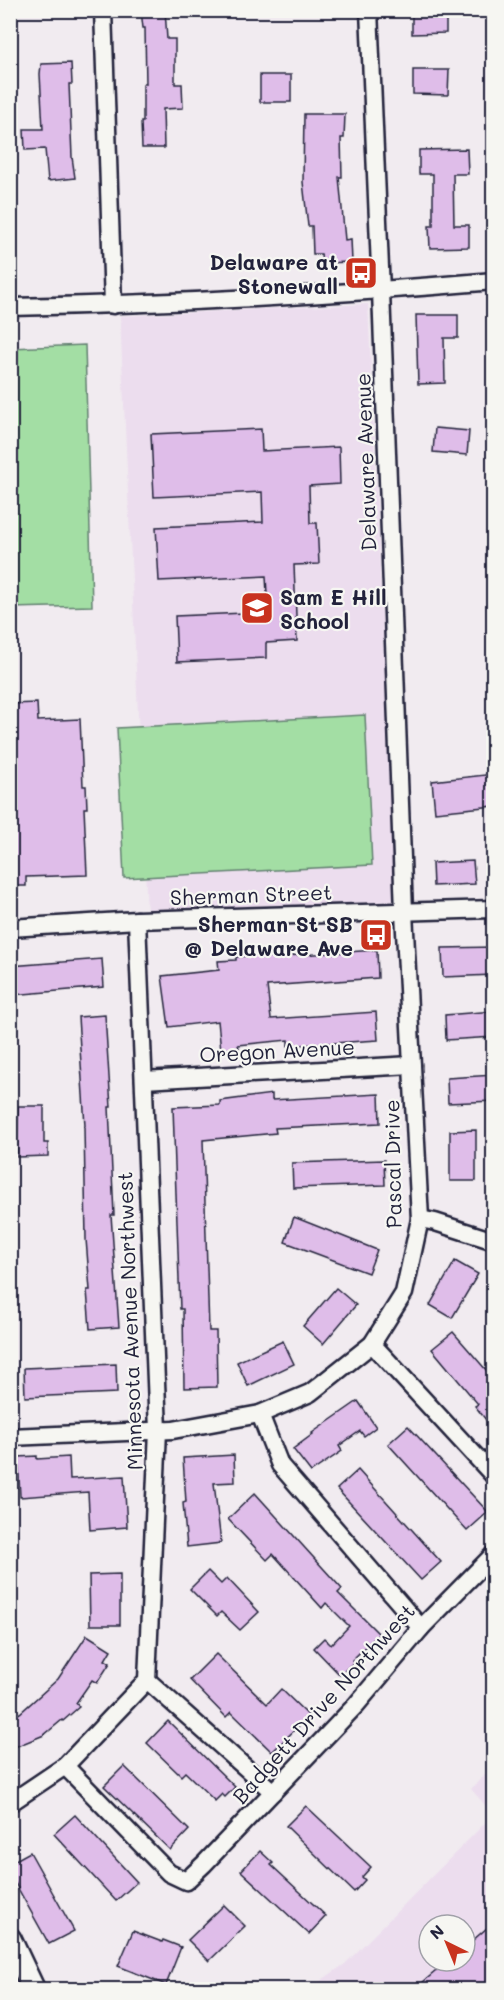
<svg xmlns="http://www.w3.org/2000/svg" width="504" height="2000" font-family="Mali,sans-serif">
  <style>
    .built { fill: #ecddee; fill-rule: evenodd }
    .green { fill: #a3dea4; stroke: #628070; stroke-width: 1.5 }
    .building { fill: #dfbde9; stroke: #22223b; stroke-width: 1.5 }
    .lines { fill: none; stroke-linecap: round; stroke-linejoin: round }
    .minor-casing { stroke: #22223b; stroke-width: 21 }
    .tertiary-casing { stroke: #22223b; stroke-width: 26 }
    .minor { stroke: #f6f6f2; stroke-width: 16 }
    .tertiary { stroke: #f6f6f2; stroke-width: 21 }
    .labels { text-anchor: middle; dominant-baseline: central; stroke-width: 4.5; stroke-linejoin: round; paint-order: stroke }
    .poi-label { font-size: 21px; font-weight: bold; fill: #22223b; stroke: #f6f6f2; text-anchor: end }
    .street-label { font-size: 21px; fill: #22223b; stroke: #f6f6f2 }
  </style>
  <rect width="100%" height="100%" fill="#f1ebf0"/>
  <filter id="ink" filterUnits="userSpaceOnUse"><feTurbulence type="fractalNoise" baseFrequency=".0167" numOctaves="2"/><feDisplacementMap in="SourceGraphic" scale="12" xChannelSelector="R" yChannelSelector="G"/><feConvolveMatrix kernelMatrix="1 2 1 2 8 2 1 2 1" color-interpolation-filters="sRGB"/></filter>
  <g filter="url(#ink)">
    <g class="built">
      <path d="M368 304 395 901 147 913 120 316Z"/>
      <path d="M493 1766V1814L471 1789Z"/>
      <path d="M493 1815V1989L307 1990 345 1964ZM429 1925H465V1961H429Z"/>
      <path d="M11 1968 24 1989H11Z"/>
    </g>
    <g class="green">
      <path d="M85 345 92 606 11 608V348Z"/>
      <path d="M365 715 372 865 124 878 117 728Z"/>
    </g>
    <g class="building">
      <path d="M141 10H165L167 39H175V84H182L183 108 163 109 164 148H142L141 122H143V84H146L145 28H143Z"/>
      <path d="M412 10H446V33L412 34Z"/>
      <path d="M71 63 72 84H69L72 157 75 178 48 181 45 149 25 150 24 129H43L40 74 41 64Z"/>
      <path d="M413 70H449L448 95 413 94Z"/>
      <rect x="260" y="75" width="31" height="27"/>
      <path d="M304 114H345L344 138H341L342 177H339L345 240 351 239 352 262 322 263 321 254H313L312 226H308L303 182Z"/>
      <path d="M467 149 468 174H453L454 225H469V247L430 248 429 226H433V174H419V150Z"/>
      <path d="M416 315H458V338H444L445 383 418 384Z"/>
      <path d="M435 428 469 431 467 455 433 452Z"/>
      <path d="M261 429 262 451 339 447 340 484 309 486 310 523H317L319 564 294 565 297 641 266 643V658L177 662 175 616 268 612 266 576 159 581 156 527 263 522 262 492 154 497 151 434Z"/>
      <path d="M37 703 38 721 80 719 83 786H86L87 808H84L87 875 26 877V886H10V704Z"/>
      <path d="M494 774V806L435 812 432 781Z"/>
      <path d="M473 861 475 884 433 886 432 863Z"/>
      <path d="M494 947V975L443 977 442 948Z"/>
      <path d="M377 950 378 978 267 986 271 1019 376 1012 378 1040 288 1046V1040L238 1045 239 1048 221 1050 218 1021 169 1027 162 976 219 970 218 961 236 960V957L269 954 270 957Z"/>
      <path d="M102 959 104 987 12 995 10 966Z"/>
      <path d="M494 1011V1037L446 1040 445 1015Z"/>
      <path d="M105 1015 111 1107H109L114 1215H111L119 1327 90 1329 87 1290H90L86 1239 84 1127 85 1126 78 1017Z"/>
      <path d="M494 1075V1101L448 1103 447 1078Z"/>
      <path d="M272 1094V1100L379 1094 380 1123 275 1128 276 1133 203 1140 209 1331H216L217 1387 184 1388 183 1309H180L173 1107 220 1105V1101Z"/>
      <path d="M18 1106H44V1143H48V1156L17 1157Z"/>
      <path d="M476 1130V1181H450V1131Z"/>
      <path d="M384 1160 385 1185 293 1188 292 1163Z"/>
      <path d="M294 1217 377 1250 368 1273 285 1242Z"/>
      <path d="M455 1261 478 1274 452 1318 430 1305Z"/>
      <path d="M336 1288 356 1305 323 1344 303 1326Z"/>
      <path d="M453 1332 494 1379V1430L475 1406 478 1404 432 1349Z"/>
      <path d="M283 1341 294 1364 248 1386 237 1362Z"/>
      <path d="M116 1364 117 1393 25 1397 24 1368Z"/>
      <path d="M358 1401 376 1427 364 1436 360 1431 339 1446 342 1451 311 1472 293 1449 313 1434 312 1433Z"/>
      <path d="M408 1426 488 1512 467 1531 388 1444Z"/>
      <path d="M234 1455 235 1482 214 1483 221 1543 187 1547 183 1503 186 1502 183 1458Z"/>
      <path d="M37 1456V1459L69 1457 70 1479 124 1476 127 1527 90 1530 88 1492 20 1497 18 1457Z"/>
      <path d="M358 1470 441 1562 421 1580 337 1489Z"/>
      <path d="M255 1493 342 1589 338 1593 379 1634 352 1660 354 1662 340 1675 314 1648 324 1638 331 1645 349 1626 326 1603 322 1608 273 1554 267 1560 228 1519Z"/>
      <path d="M208 1571 221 1584 227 1578 259 1612 240 1630 221 1612 217 1616 190 1589Z"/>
      <path d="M120 1574V1625H90L89 1575Z"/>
      <path d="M87 1635 111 1650 105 1660 110 1663 97 1683 92 1680 76 1703 79 1707 63 1721 62 1720 44 1735 10 1749V1717L20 1713 58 1679Z"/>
      <path d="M216 1654 267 1704 281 1689 309 1716 272 1752 231 1712 226 1717 190 1680Z"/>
      <path d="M168 1721 235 1787 225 1797 222 1794 215 1801 185 1772 181 1776 147 1743Z"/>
      <path d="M124 1766 189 1830 170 1850 104 1786Z"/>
      <path d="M306 1806 371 1867 362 1877 365 1880 354 1892 286 1826Z"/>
      <path d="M75 1815 137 1882 116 1901 54 1834Z"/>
      <path d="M260 1851 273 1863 271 1865 326 1916 309 1934 241 1871Z"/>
      <path d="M30 1852 74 1931 49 1944 10 1874V1863Z"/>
      <path d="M224 1905 245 1926 209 1961 188 1940Z"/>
      <path d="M494 1922V1989H430L423 1982 448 1961H465V1947Z"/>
      <path d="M133 1931 162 1942 163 1940 181 1947 166 1985 118 1966Z"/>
    </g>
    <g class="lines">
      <defs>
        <g id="minor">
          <path d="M103 10 113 305"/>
          <path d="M10 307C172 304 333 295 494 281"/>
          <path d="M10 928 137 920 494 909"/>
          <path d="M144 1080 412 1065"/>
          <path d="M420 1219 435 1222 494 1241"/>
          <path d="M372 1344 494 1476"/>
          <path d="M260 1414 280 1465 421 1628"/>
          <path d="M10 1437 173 1430 260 1414 310 1393 372 1344 404 1293 420 1219 404 912 381 291 369 10"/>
          <path d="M147 1680 273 1792"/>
          <path d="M65 1766 169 1873 186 1881 204 1864 356 1705 421 1628 494 1554"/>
          <path d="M10 1803 65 1766 147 1680 158 1430 137 920"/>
        </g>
        <path id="tertiary" d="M10 1939 34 1990"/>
      </defs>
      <use href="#minor" class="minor-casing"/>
      <use href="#tertiary" class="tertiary-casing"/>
      <use href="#minor" class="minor"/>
      <use href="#tertiary" class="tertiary"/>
    </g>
  </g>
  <defs>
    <symbol id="bus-square" viewBox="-11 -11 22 22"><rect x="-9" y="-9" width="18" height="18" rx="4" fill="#c8321e" stroke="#f6f6f2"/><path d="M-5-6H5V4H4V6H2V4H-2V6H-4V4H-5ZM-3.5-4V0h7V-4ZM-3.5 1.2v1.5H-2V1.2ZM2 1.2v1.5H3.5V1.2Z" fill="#fff"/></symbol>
    <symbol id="school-square" viewBox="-11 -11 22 22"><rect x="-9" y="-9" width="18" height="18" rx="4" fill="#c8321e" stroke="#f6f6f2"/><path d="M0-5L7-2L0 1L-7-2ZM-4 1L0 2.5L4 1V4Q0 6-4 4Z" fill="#fff"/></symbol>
  </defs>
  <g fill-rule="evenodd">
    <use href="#bus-square" x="342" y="254" width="38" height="38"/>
    <use href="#school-square" x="238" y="589" width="38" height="38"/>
    <use href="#bus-square" x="357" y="916" width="38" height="38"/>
  </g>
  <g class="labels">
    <g class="poi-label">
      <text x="338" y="261">Delaware at<tspan x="338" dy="24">Stonewall</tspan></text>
      <text x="280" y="596" text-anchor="start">Sam E Hill<tspan x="280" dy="24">School</tspan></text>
      <text x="353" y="923">Sherman St SB<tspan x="353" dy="24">@ Delaware Ave</tspan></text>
    </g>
    <g class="street-label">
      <text transform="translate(365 462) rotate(-92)">Delaware Avenue</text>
      <text transform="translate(251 894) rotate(-2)">Sherman Street</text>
      <text transform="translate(277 1050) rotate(-3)">Oregon Avenue</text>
      <text transform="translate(392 1164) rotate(-91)">Pascal Drive</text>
      <text transform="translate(129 1321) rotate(-92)">Minnesota Avenue Northwest</text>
      <text transform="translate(323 1703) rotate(-48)">Badgett Drive Northwest</text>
    </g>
  </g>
  <rect width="504" height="2000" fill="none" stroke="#f6f6f2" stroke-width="36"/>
  <rect x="18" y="18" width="468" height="1964" fill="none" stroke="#22223b" stroke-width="2" filter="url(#ink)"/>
  <g transform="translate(447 1943) rotate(317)"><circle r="28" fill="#f6f6f2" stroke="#a1a1a9" stroke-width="1.5"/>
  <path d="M0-4.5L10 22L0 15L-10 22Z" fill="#c8321e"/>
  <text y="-9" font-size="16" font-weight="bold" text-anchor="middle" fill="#22223b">N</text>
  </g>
</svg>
